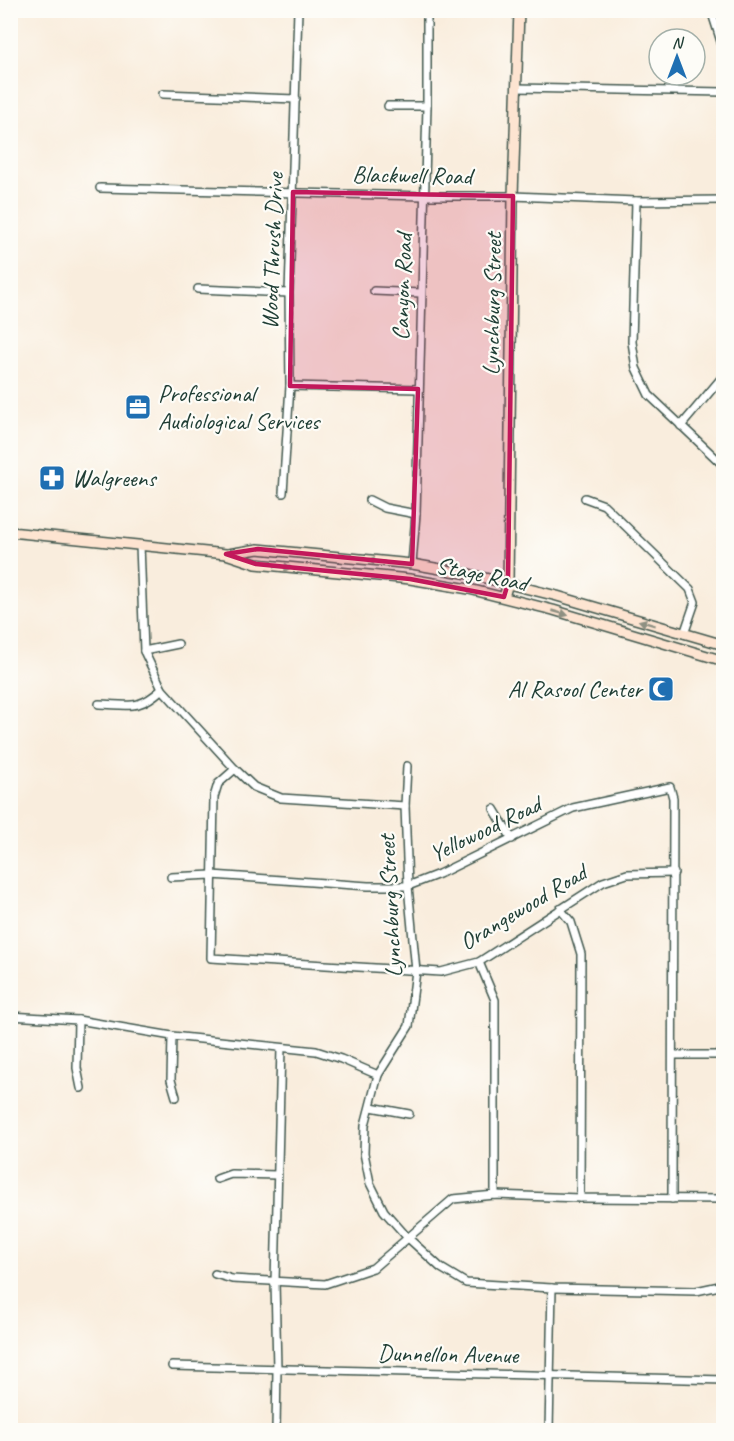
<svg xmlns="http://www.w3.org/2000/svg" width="734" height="1441" font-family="Caveat,sans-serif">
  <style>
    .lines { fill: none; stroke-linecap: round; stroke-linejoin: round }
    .street-casing { stroke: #40574d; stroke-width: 10 }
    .secondary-casing { stroke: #40574d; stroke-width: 12 }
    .street { stroke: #fff; stroke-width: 7 }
    .secondary { stroke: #fde4d1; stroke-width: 9 }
    .oneway { fill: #8e9082 }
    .marked { fill: #c2185b; fill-opacity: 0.2; stroke: #c2185b; stroke-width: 4.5; stroke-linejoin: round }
    .labels { text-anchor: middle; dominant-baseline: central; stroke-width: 4.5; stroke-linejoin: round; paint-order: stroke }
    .street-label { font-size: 24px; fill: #1f3d34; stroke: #fdfcf7 }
    .poi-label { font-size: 24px; fill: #1f3d34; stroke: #fdfcf7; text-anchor: start }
  </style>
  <rect width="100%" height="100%" fill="#fdfcf7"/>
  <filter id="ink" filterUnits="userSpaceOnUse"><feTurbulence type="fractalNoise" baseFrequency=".0167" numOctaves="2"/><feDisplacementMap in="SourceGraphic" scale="12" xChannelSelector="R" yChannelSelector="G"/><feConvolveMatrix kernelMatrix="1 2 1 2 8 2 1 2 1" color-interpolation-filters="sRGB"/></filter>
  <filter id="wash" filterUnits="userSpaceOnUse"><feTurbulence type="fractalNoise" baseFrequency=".008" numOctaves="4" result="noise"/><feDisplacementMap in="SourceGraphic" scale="24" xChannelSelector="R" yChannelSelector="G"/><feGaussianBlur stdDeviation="1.35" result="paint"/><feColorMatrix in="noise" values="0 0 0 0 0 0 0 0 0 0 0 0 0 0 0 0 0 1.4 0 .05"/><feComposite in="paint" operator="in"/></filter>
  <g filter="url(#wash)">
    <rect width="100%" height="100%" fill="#f9eddd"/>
  </g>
  <g filter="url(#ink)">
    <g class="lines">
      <defs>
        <g id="street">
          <path d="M711 10 724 51"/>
          <path d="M516 88 724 92"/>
          <path d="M163 94 296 99"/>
          <path d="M388 106H427"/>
          <path d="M100 188 424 196H513L636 201 724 200"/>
          <path d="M636 201 632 342 636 368 649 395 724 466"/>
          <path d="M198 289 289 293"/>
          <path d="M374 291 421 293"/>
          <path d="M290 386 418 389"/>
          <path d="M681 426 724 375"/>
          <path d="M283 493 290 386 289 293 298 10"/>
          <path d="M585 498 604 505 690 589 695 602 684 634"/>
          <path d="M369 500 385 508 416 514"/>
          <path d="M140 545 144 651 162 689 235 769 254 787 281 798 405 806"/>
          <path d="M412 564 416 514 427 106V10"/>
          <path d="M144 651 178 644"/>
          <path d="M99 704C129 705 138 711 162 689"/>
          <path d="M407 766 405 806 408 886 416 971 409 1026 378 1075 365 1125 364 1153 370 1183 384 1211 407 1237 441 1268 466 1283 552 1288 696 1291 724 1285"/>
          <path d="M235 769 218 784 214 797 211 958 441 972 479 962 603 882 627 874 674 873"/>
          <path d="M494 809 512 839"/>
          <path d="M171 877 212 875 368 886H408L439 874 573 808 670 787 673 798 672 1199"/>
          <path d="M560 909 571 922 581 954 580 1198"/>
          <path d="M479 962 495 1000V1195"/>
          <path d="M10 1016 78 1020 172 1036 316 1051 341 1059 378 1075"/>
          <path d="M78 1020 77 1068 81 1088"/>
          <path d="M172 1036 171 1080 176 1097"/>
          <path d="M673 1055H724"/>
          <path d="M371 1107 409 1114"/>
          <path d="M217 1179 231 1174 277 1175"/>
          <path d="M215 1274 232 1279 325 1284 373 1268 453 1199 495 1195 580 1198 724 1199"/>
          <path d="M172 1366 724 1380"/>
          <path d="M276 1430 277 1369 275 1282 281 1048"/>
          <path d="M549 1430 552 1288"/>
        </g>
        <g id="secondary">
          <path d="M10 532 226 554 256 564 410 579 469 589 553 610 724 661"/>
          <path d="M228 554 258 549 412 564 469 574 557 596 724 645"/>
          <path d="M504 597 508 583 513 196 519 10"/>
        </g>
      </defs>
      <use href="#street" class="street-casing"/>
      <use href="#secondary" class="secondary-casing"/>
      <use href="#street" class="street"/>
      <use href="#secondary" class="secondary"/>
    </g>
    <defs><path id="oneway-solid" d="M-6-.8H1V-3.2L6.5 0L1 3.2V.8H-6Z" transform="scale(1.5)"/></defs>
    <g class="oneway">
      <use href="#oneway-solid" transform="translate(376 561) rotate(-174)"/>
      <use href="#oneway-solid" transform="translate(283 567) rotate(5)"/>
      <use href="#oneway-solid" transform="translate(560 613) rotate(16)"/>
      <use href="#oneway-solid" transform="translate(647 623) rotate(-163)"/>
    </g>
  </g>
  <path class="marked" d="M293 192 513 196 508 583 504 597 410 579 256 564 226 554 258 549 412 564 418 389 290 386Z"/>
  <defs>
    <symbol id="office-square" viewBox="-11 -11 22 22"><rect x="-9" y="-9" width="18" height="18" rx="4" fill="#1f6fb2" stroke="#fdfcf7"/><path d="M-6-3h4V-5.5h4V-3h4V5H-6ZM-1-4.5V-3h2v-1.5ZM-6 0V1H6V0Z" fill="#fff"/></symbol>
    <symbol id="pharmacy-square" viewBox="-11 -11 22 22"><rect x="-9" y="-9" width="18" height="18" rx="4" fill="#1f6fb2" stroke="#fdfcf7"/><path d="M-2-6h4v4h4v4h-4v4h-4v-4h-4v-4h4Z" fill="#fff"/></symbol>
    <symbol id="mosque-square" viewBox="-11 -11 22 22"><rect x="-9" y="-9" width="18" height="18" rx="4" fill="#1f6fb2" stroke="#fdfcf7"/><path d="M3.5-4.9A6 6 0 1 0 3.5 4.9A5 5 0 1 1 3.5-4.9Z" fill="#fff"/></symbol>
  </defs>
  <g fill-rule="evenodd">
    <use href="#office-square" x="123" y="392" width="30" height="30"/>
    <use href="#pharmacy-square" x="37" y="463" width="30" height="30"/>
    <use href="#mosque-square" x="646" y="674" width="30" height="30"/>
  </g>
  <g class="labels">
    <g class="street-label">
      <text transform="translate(412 175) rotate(1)">Blackwell Road</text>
      <text transform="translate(272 251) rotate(-88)">Wood Thrush Drive</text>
      <text transform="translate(402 287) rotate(-88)">Canyon Road</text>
      <text transform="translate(492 304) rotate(-89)">Lynchburg Street</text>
      <text transform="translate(482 574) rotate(12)">Stage Road</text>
      <text transform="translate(485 829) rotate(-26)">Yellowood Road</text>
      <text transform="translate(390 906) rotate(-93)">Lynchburg Street</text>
      <text transform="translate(523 907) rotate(-31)">Orangewood Road</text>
      <text transform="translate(448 1354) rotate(1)">Dunnellon Avenue</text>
    </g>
    <g class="poi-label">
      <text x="158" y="393">Professional<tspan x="158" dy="28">Audiological Services</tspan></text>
      <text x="72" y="478">Walgreens</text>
      <text x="642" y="689" text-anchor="end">Al Rasool Center</text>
    </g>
  </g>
  <rect width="734" height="1441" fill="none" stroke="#fdfcf7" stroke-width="36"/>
  <g transform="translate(677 57)"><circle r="28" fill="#fdfcf7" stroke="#a4b0a9" stroke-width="1.5"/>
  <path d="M0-4.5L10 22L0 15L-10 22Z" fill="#1f6fb2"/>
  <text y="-9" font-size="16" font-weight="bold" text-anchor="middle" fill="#1f3d34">N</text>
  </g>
</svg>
